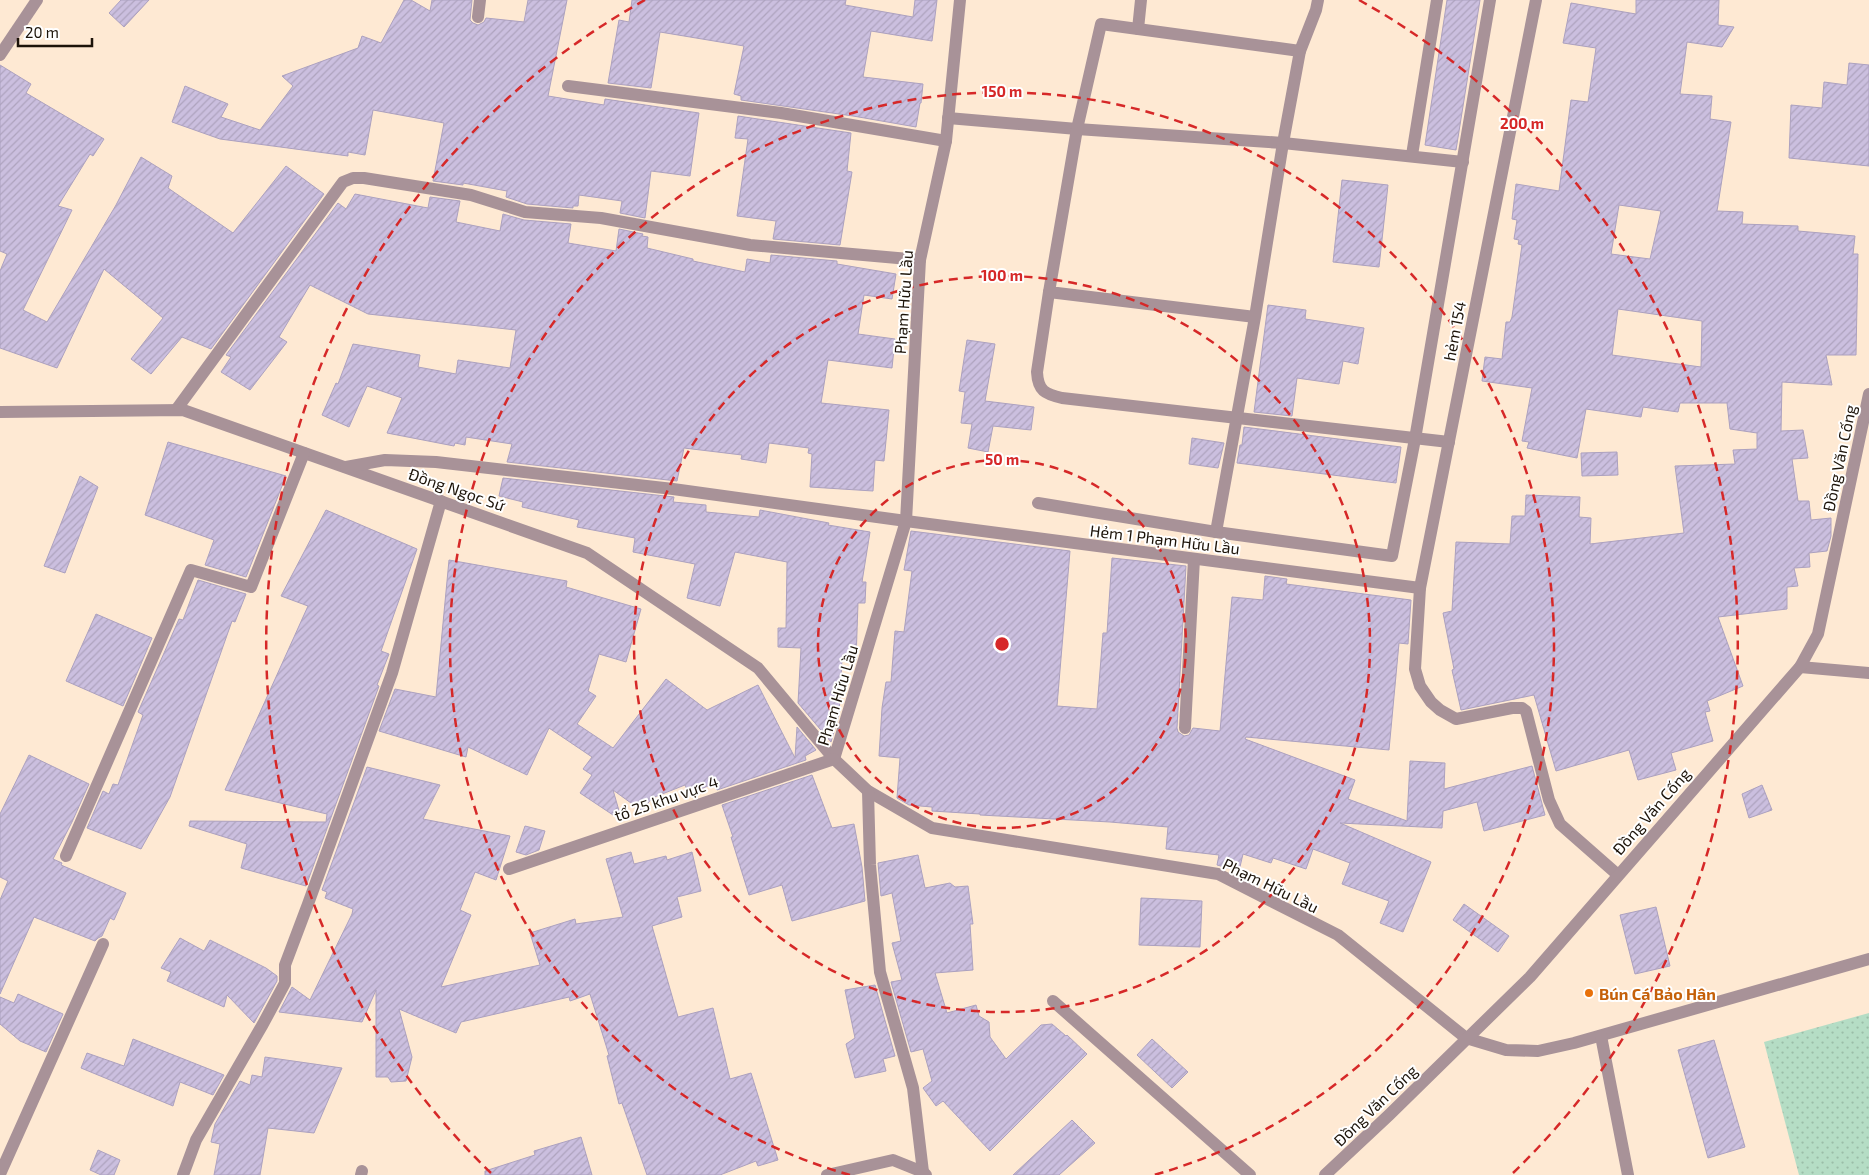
<svg xmlns="http://www.w3.org/2000/svg" width="1869" height="1175" font-family="'Exo 2',sans-serif">
  <style>
    .grass { fill: url(#grass-dots) }
    .building { fill: url(#building-hatch); stroke: #aca1bf; fill-rule: evenodd }
    .lines { fill: none; stroke-linecap: round; stroke-linejoin: round }
    .minor { stroke: #a89298; stroke-width: 12 }
    .ring { fill: none; stroke: #d62828; stroke-width: 2.5; stroke-dasharray: 9 6 }
    .food-dot { fill: #e8710a; stroke: #fff; stroke-width: 2 }
    .labels { text-anchor: middle; dominant-baseline: central; stroke-width: 4; stroke-linejoin: round; paint-order: stroke }
    .street-label { font-size: 16px; fill: #1c1309; stroke: #fff }
    .food-label { font-size: 16px; font-weight: bold; fill: #c56008; stroke: #fff; text-anchor: start }
    .centre { fill: #d62828; stroke: #fff; stroke-width: 2.5 }
    .ring-label { font-size: 15px; text-anchor: middle; font-weight: bold; fill: #d62828; stroke: #fff; stroke-width: 4; stroke-linejoin: round; paint-order: stroke }
  </style>
  <defs>
    <pattern id="grass-dots" width="8" height="8" patternUnits="userSpaceOnUse" patternTransform="scale(1.25)"><rect width="8" height="8" fill="#b5ddc5"/><path d="M2 2h.1M6 6h.1" fill="none" stroke="#9bbda8" stroke-width="1.8" stroke-linecap="round"/></pattern>
    <pattern id="building-hatch" width="6" height="6" patternUnits="userSpaceOnUse" patternTransform="scale(1.25)"><rect width="6" height="6" fill="#cbbfdf"/><path d="M-1 1l2-2M0 6l6-6M5 7l2-2" fill="none" stroke="#aea3be"/></pattern>
  </defs>
  <rect width="100%" height="100%" fill="#fee9d3"/>
  <path class="grass" d="M1869 1013V1175H1799L1764 1042Z"/>
  <g class="building">
    <path d="M121 0H149L124 27 109 13Z"/>
    <path d="M404 0H411L430 11 432 0H472L470 20 473 23 478 25 484 22 486 18 524 22 528 0H567L548 96 604 105 605 99 699 113 690 176 651 171 645 218 620 213 622 201 579 195 578 206H573V208L527 204 506 197 507 191 463 183V185L433 181 444 123 373 110 365 155 348 152V156L220 139 172 122 185 86 228 104 221 117 260 130 293 86 282 76 358 48 362 36 381 43Z"/>
    <path d="M632 0H846L845 5 913 17 915 0H937L932 41 871 31 863 77 923 84 921 103H920L916 127 853 116 741 100V96L734 94 744 46 660 32 651 88 608 83 619 20 629 22Z"/>
    <path d="M1447 0H1480L1456 150 1425 145Z"/>
    <path d="M1636 0H1719L1718 25 1734 27 1722 47 1687 42 1680 94 1712 96 1710 119 1731 122 1717 211 1743 212 1742 224 1798 226V231L1855 236 1853 254H1858L1856 355H1826L1832 385 1782 382 1781 431 1803 430 1808 458 1792 459 1798 501H1809L1811 520 1831 518V536L1827 551 1809 553 1810 567 1794 568 1798 586 1787 587V609L1718 617 1743 686 1707 701 1710 711 1705 712 1713 741 1671 753 1676 770 1638 780 1629 750 1556 771 1534 695 1461 710 1452 670 1454 669 1443 613 1452 611 1456 542 1510 544 1512 516H1525L1526 495 1580 497 1579 517 1591 518 1590 544 1684 533 1675 466 1735 464 1733 450 1757 449V433L1730 429 1727 403H1680L1678 412 1643 407 1641 417 1586 409 1577 458 1527 448 1529 442 1522 441 1532 388 1482 381 1485 357 1502 359 1506 322H1510L1512 317 1522 245 1518 244 1519 240 1514 239 1517 220 1512 219 1516 184 1559 191 1571 100 1588 102 1596 48 1563 43 1571 3 1636 14ZM1619 205 1661 211 1650 259 1611 254ZM1618 309 1702 321 1701 367 1612 355Z"/>
    <path d="M1849 63 1869 65V166L1789 158 1791 105 1822 108 1824 82 1847 85Z"/>
    <path d="M0 65 31 84 26 93 104 139 93 156 90 154 58 206 72 210 23 310 47 322 116 205 141 157 172 176 168 188 233 233 286 166 324 194 211 349 182 337 151 374 131 359 163 318 104 269 57 368 0 348V271L7 254 0 251Z"/>
    <path d="M738 116 851 133 847 171 852 172 840 245 773 239 776 221 737 216 748 139 735 138Z"/>
    <path d="M1342 180 1388 185 1379 267 1333 262Z"/>
    <path d="M355 194 428 208 430 197 460 201 456 222 500 231 503 214 524 220 571 224 568 243 616 251 619 229 643 234 642 236 648 237 647 248 693 259V261L745 272 747 259 770 263 771 255 837 261V264L896 274 892 299 864 295 858 334 895 339 892 368 828 360 821 403 889 410 884 461 875 460 873 491 810 487 812 454 808 453 809 448 769 443 766 463 741 459 742 455 684 448 677 481 507 462 512 444 466 437 465 445 455 443 454 446 387 433 402 398 367 386 349 427 322 415 336 383 338 384 353 344 420 355 418 367 456 374 458 360 510 368 516 330 368 314 310 285 279 337 287 342 250 390 221 372 231 357 226 355 338 203 346 209Z"/>
    <path d="M1268 305 1306 310 1305 319 1364 328 1358 364 1343 361 1339 384 1297 378 1292 416 1254 412Z"/>
    <path d="M967 340 995 344 985 401 1034 407 1031 430 993 426 988 452 968 448 972 424 961 423 965 392 959 391Z"/>
    <path d="M1244 427 1401 447 1396 483 1237 463 1240 445H1242Z"/>
    <path d="M1192 438 1224 443 1218 468 1189 464Z"/>
    <path d="M168 442 286 476 246 577 205 565 214 540 145 515Z"/>
    <path d="M1617 452 1618 475 1582 476 1581 453Z"/>
    <path d="M80 476 98 487 65 573 44 566Z"/>
    <path d="M503 478 674 497 673 502 706 505V512L759 517 760 510 829 523 828 525 870 532 862 582H866L865 603H858L856 660 842 659 839 715 831 742 798 703 801 648 778 647V628H786L787 562 735 552 720 606 687 598 695 564 633 552 635 538 577 527 579 520 522 507 523 502 499 496Z"/>
    <path d="M326 510 417 549 381 651 389 654 377 685 379 686 306 886 241 868 247 844 189 826 190 821 326 822 327 814 225 790 308 606 281 596Z"/>
    <path d="M911 531 1070 551 1057 706 1097 709 1103 633H1107L1112 558 1186 566 1177 728 1178 732 1184 736 1189 735 1193 728 1220 731 1232 597 1263 600 1265 576 1287 579 1286 584 1411 600 1408 644 1399 643 1389 750 1246 737 1245 739 1355 780 1348 799 1407 821 1410 761 1445 763 1444 789 1532 766 1545 815 1484 831 1477 802 1443 811 1442 828 1340 823 1431 862 1403 932 1380 923 1389 901 1342 884 1350 863 1313 849 1306 869 1273 858 1271 863 1243 854 1239 871 1217 865 1219 855 1166 849 1168 827 1110 822 980 815V814L932 811V807L909 805 897 798 900 758 879 756 882 708 886 682H891L895 631 904 632 912 571 904 570Z"/>
    <path d="M449 560 567 581 566 587 641 609 626 662 599 654 588 691 596 696 577 724 613 748 666 679 707 710 758 685 795 758 797 727 816 750 805 756 806 760 717 790 715 783 689 794 685 785 652 798 642 811 613 790 622 821 580 793 592 775 583 769 592 757 549 728 527 775 468 747 466 757 379 731 395 689 436 697Z"/>
    <path d="M198 580 246 594 235 622 232 621 170 797 141 849 87 828 103 791 109 794 113 784 118 785 143 715 138 712 179 619 183 620Z"/>
    <path d="M96 614 152 638 123 706 66 681Z"/>
    <path d="M29 755 89 784 72 822 53 859 62 863 61 865 126 893 114 920 110 918 102 936 98 938 95 941 34 917 0 994V900L8 881 0 877V814Z"/>
    <path d="M367 767 440 785 423 819 510 836 496 880 475 872 460 910 471 915 441 987 540 965 530 933 575 919 576 924 623 917 606 859 631 852 634 864 666 856 667 860 692 852 701 891 677 897 682 917 652 926 678 1017 713 1008 730 1079 751 1073 778 1160 758 1166 756 1161 720 1175H647L622 1103 619 1104 607 1056 609 1055 590 994 570 1001 569 997 461 1022 456 1033 399 1009 412 1057 406 1081 391 1082 388 1077H376V990L362 1022 279 1012 292 987 310 1000 352 914 353 909 325 898 327 892 322 890Z"/>
    <path d="M812 775 832 828 854 824 862 867 865 901 792 921 782 885 749 895 731 837H733L722 805Z"/>
    <path d="M1762 785 1772 810 1749 818 1742 794Z"/>
    <path d="M525 826 545 831 539 850 526 855 516 852Z"/>
    <path d="M918 855 925 888 950 883 955 887 968 886 973 924H970L973 970 935 973 947 1013 976 1005 979 1016 989 1022 990 1037 1006 1059 1041 1025 1052 1024 1066 1036 1067 1035 1087 1054 990 1151 943 1101 936 1106 923 1088 932 1081 923 1049 911 1052 891 982 902 980 892 943 901 941 892 893 881 896 878 863Z"/>
    <path d="M1141 898 1202 901 1200 947 1139 945Z"/>
    <path d="M1464 904 1509 936 1498 952 1453 920Z"/>
    <path d="M1656 907 1670 966 1635 974 1620 915Z"/>
    <path d="M180 938 204 951 210 940 266 968 277 976V981L254 1023 227 995 224 1007 167 981 171 972 161 968Z"/>
    <path d="M875 985 895 1056 883 1059 886 1071 855 1078 846 1044 855 1038 845 990Z"/>
    <path d="M18 994 63 1014 46 1052 20 1041 0 1024V997L14 1003Z"/>
    <path d="M133 1039 224 1075 213 1095 180 1082 173 1106 81 1068 87 1053 124 1066Z"/>
    <path d="M1152 1039 1188 1072 1172 1088 1137 1055Z"/>
    <path d="M1714 1040 1745 1147 1708 1158 1678 1050Z"/>
    <path d="M265 1057 342 1068 314 1133 268 1128 260 1175H214L220 1144 211 1142 215 1124 240 1081 250 1085 252 1075 262 1077Z"/>
    <path d="M1072 1120 1095 1143 1059 1175H1013Z"/>
    <path d="M581 1137 592 1175H485V1171L535 1155 534 1151Z"/>
    <path d="M98 1150 120 1160 114 1175H101L90 1170Z"/>
  </g>
  <g class="lines">
    <g class="minor">
      <path d="M1536 0 1420 588 1415 669 1420 686 1431 702 1440 710 1456 719 1512 708H1522L1526 711 1549 800 1560 824 1618 875"/>
      <path d="M478 17 480 0"/>
      <path d="M1138 29 1141 0"/>
      <path d="M1300 51 1316 10 1318 0"/>
      <path d="M0 55 37 0"/>
      <path d="M568 86 781 113 946 141"/>
      <path d="M948 118 1077 129 1283 143 1463 162"/>
      <path d="M1412 155 1437 0"/>
      <path d="M1049 292 1037 372C1038 391 1045 394 1062 398L1449 442"/>
      <path d="M176 410 332 197 343 182 353 178H364L471 195 525 212 601 218 750 245 920 260"/>
      <path d="M0 412 183 410 587 553 758 668 834 759 868 791 932 828 1218 874 1338 935 1466 1038 1506 1050 1538 1051 1574 1043 1869 959"/>
      <path d="M346 467 385 460 436 462 673 489 906 521 1420 588"/>
      <path d="M1038 503 1216 532 1392 556 1415 439 1490 0"/>
      <path d="M1216 532 1255 317 1283 143 1300 51 1101 24 1077 129 1049 292 1255 317"/>
      <path d="M1800 667 1869 673"/>
      <path d="M1185 728 1194 559"/>
      <path d="M834 759 906 521 920 260 946 141 960 0"/>
      <path d="M868 791 870 865 880 972 913 1088 923 1172"/>
      <path d="M66 856 191 570 251 587 304 453"/>
      <path d="M509 869 834 759"/>
      <path d="M1053 1001 1250 1175"/>
      <path d="M1601 1036 1628 1175"/>
      <path d="M0 1174 103 944"/>
      <path d="M183 1175 196 1140 263 1024 285 983V965L308 904 392 673 441 501"/>
      <path d="M361 1175 362 1171"/>
      <path d="M827 1175 893 1160 923 1172 926 1175"/>
      <path d="M1325 1175 1389 1115 1530 977 1800 667 1818 634 1869 394"/>
    </g>
  </g>
  <g class="ring">
    <circle cx="1002" cy="644" r="184"/>
    <circle cx="1002" cy="644" r="368"/>
    <path d="M850 1175A552 552 0 1 1 1154 1175"/>
    <path d="M491 1173A736 736 0 0 1 645 0M1359 0A736 736 0 0 1 1513 1173"/>
  </g>
  <circle class="food-dot" cx="1589" cy="993" r="5"/>
  <g class="labels">
    <g class="street-label">
      <text transform="translate(903 302) rotate(-86)">Phạm Hữu Lầu</text>
      <text transform="translate(1454 331) rotate(-79)">hẻm 154</text>
      <text transform="translate(1839 458) rotate(-78)">Đồng Văn Cống</text>
      <text transform="translate(457 489) rotate(19)">Đồng Ngọc Sứ</text>
      <text transform="translate(1165 539) rotate(7)">Hẻm 1 Phạm Hữu Lầu</text>
      <text transform="translate(837 695) rotate(-73)">Phạm Hữu Lầu</text>
      <text transform="translate(666 798) rotate(-19)">tổ 25 khu vực 4</text>
      <text transform="translate(1651 811) rotate(-49)">Đồng Văn Cống</text>
      <text transform="translate(1271 885) rotate(26)">Phạm Hữu Lầu</text>
      <text transform="translate(1375 1105) rotate(-44)">Đồng Văn Cống</text>
    </g>
    <g class="food-label">
      <text x="1599" y="993">Bún Cá Bảo Hân</text>
    </g>
  </g>
  <circle cx="1002" cy="644" r="8" class="centre"/>
  <g class="ring-label">
    <text x="1002" y="97">150 m</text>
    <text x="1522" y="129">200 m</text>
    <text x="1002" y="281">100 m</text>
    <text x="1002" y="465">50 m</text>
  </g>
  <path d="M18 38v8h74v-8" fill="none" stroke="#1c1309" stroke-width="2.5"/>
  <text x="25" y="38" font-size="15" fill="#1c1309" stroke="#ffffff" stroke-width="4" paint-order="stroke">20 m</text>
</svg>
